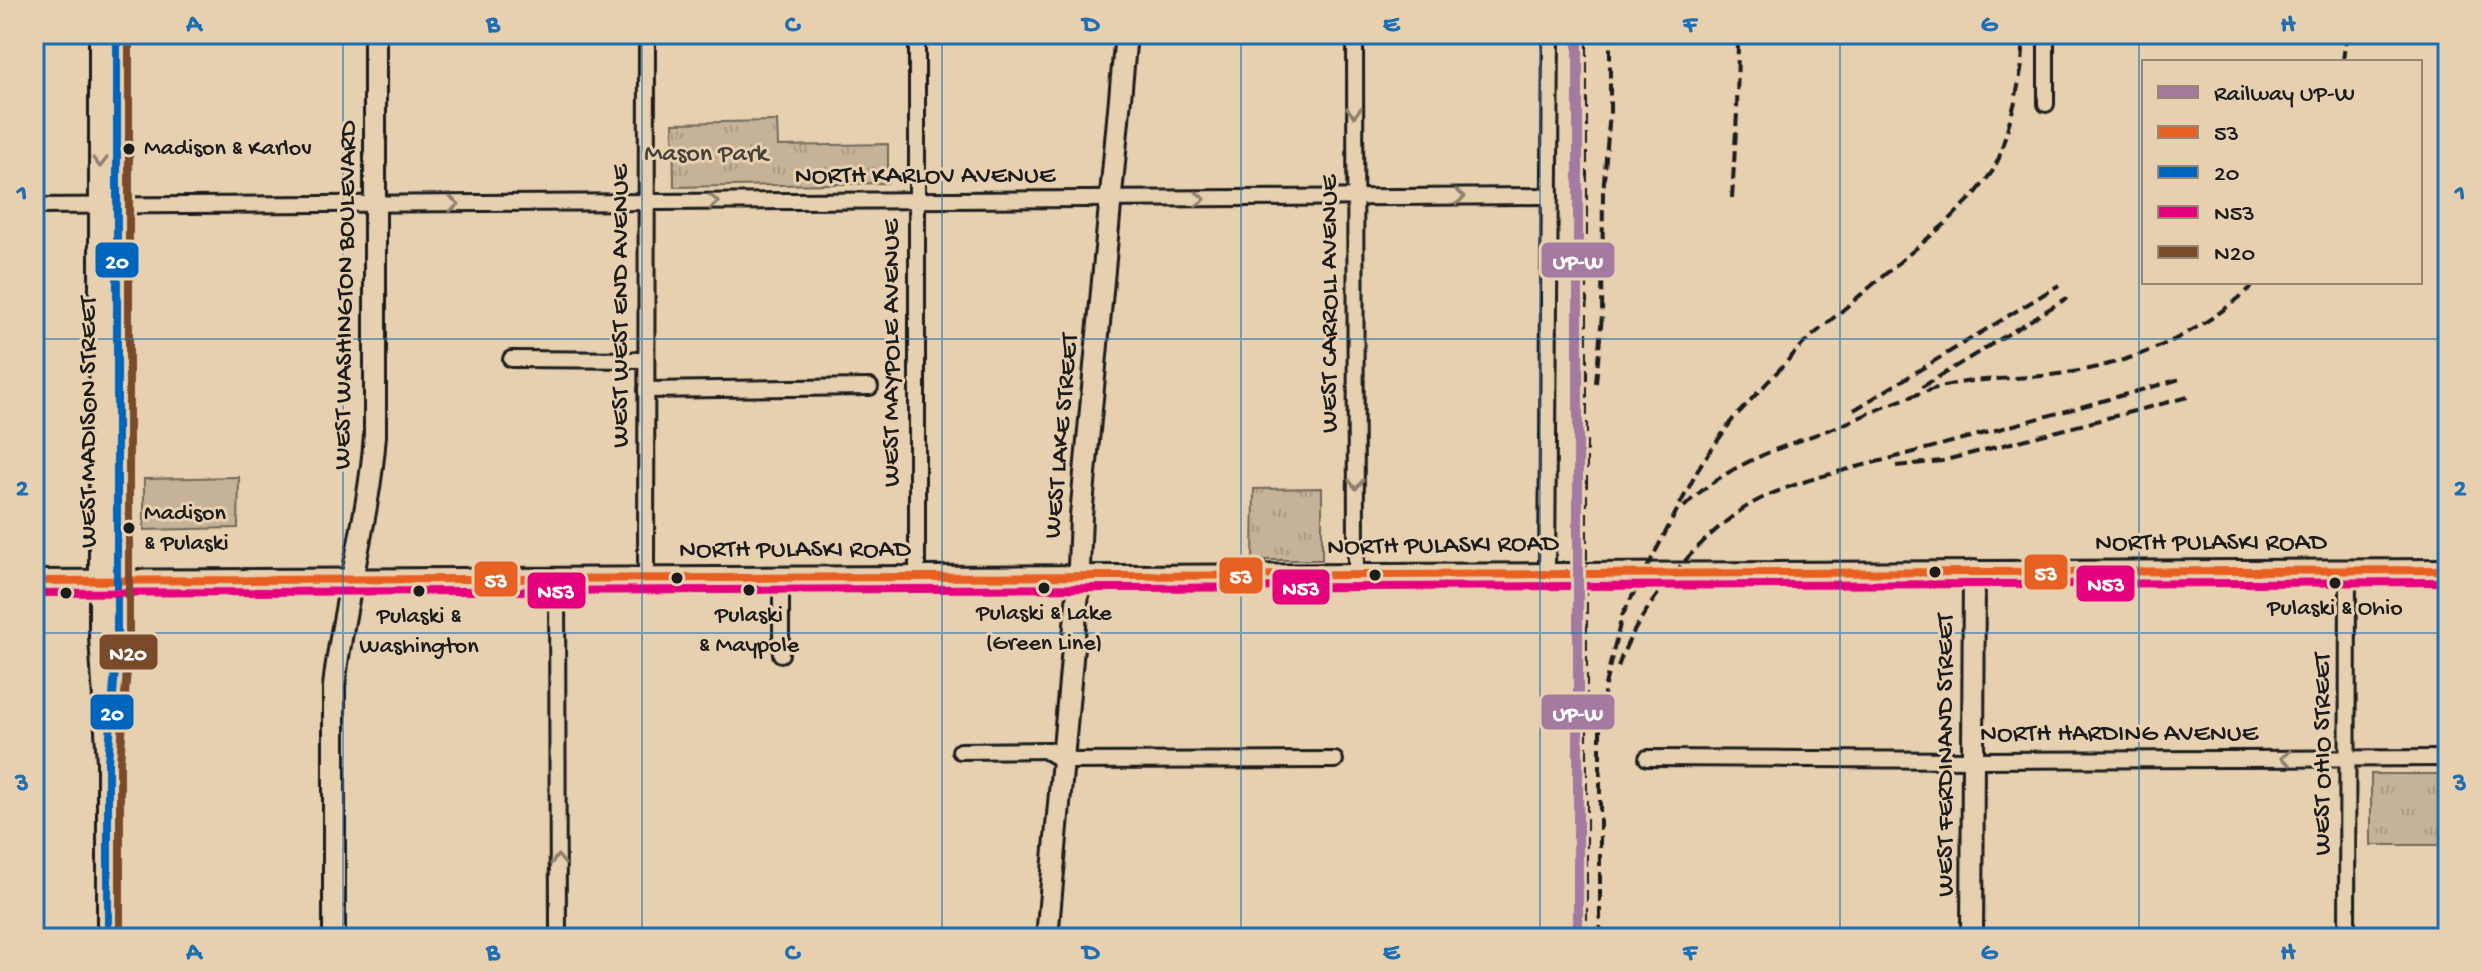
<svg xmlns="http://www.w3.org/2000/svg" width="2482" height="972" font-family="'Gochi Hand',sans-serif">
  <style>
    .grass { fill: #c6b298; stroke: #71675a; stroke-width: 2 }
    .park { fill: url(#park-tufts); stroke: #71675a; stroke-width: 2 }
    .lines { fill: none; stroke-linecap: round; stroke-linejoin: round }
    .street-casing { stroke: #1c1c1c; stroke-width: 20 }
    .secondary-casing { stroke: #1c1c1c; stroke-width: 26 }
    .street { stroke: #e7d0b0; stroke-width: 14 }
    .secondary { stroke: #e7d0b0; stroke-width: 20 }
    .rail { stroke: #1c1c1c; stroke-width: 4; stroke-dasharray: 12 6; stroke-linecap: butt }
    .bus-1-casing { stroke: #e7d0b0; stroke-width: 14 }
    .bus-2-casing { stroke: #e7d0b0; stroke-width: 14 }
    .bus-3-casing { stroke: #e7d0b0; stroke-width: 14 }
    .bus-4-casing { stroke: #e7d0b0; stroke-width: 14 }
    .bus-1 { stroke: #e76122; stroke-width: 8 }
    .bus-2 { stroke: #0065bd; stroke-width: 8 }
    .bus-3 { stroke: #e5007d; stroke-width: 8 }
    .bus-4 { stroke: #7a4b2a; stroke-width: 8 }
    .rail-1-casing { stroke: #e7d0b0; stroke-width: 16 }
    .rail-1 { stroke: #a47aa1; stroke-width: 10 }
    .oneway { stroke: #8c7f6d }
    .grid { fill: none; stroke: #1f6fb2; stroke-width: 2; stroke-opacity: 0.55 }
    .bus-dot { fill: #1c1c1c; stroke: #e7d0b0; stroke-width: 3 }
    .labels { text-anchor: middle; dominant-baseline: central; stroke-width: 6; stroke-linejoin: round; paint-order: stroke }
    .bus-label { font-size: 24px; fill: #1c1c1c; stroke: #e7d0b0 }
    .park-label { font-size: 26px; fill: #46423b; stroke: #e7d0b0 }
    .street-label { font-size: 26px; fill: #1c1c1c; stroke: #e7d0b0 }
    .line-badge { stroke: #e7d0b0; stroke-width: 3 }
    .badge-label { font-size: 22px; text-anchor: middle; font-weight: bold; fill: #fff }
    .neatline { fill: none; stroke: #1f6fb2; stroke-width: 3 }
    .grid-label { font-size: 26px; text-anchor: middle; font-weight: bold; fill: #1f6fb2 }
  </style>
  <defs>
    <pattern id="park-tufts" width="24" height="20" patternUnits="userSpaceOnUse" patternTransform="scale(2)"><rect width="24" height="20" fill="#c6b298"/><path d="M3 7l-1-3M5 7V3M7 7l1-3M15 17l-1-3M17 17v-4M19 17l1-3" fill="none" stroke="#aa9882"/></pattern>
  </defs>
  <rect width="100%" height="100%" fill="#e7d0b0"/>
  <filter id="ink" filterUnits="userSpaceOnUse"><feTurbulence type="fractalNoise" baseFrequency=".0125" numOctaves="2"/><feDisplacementMap in="SourceGraphic" scale="16" xChannelSelector="R" yChannelSelector="G"/><feConvolveMatrix kernelMatrix="1 2 1 2 8 2 1 2 1" color-interpolation-filters="sRGB"/></filter>
  <g filter="url(#ink)">
    <path class="grass" d="M239 477 238 528 144 530V479Z"/>
    <g class="park">
      <path d="M777 121 778 146 888 144V183L674 187 673 123Z"/>
      <path d="M1322 488V560H1253L1254 489Z"/>
      <rect x="2371" y="774" width="77" height="71"/>
    </g>
    <g class="lines">
      <defs>
        <g id="street">
          <path d="M1355 34 1356 574"/>
          <path d="M2046 104V34"/>
          <path d="M34 206 1550 196"/>
          <path d="M511 359 646 360"/>
          <path d="M646 390 870 387"/>
          <path d="M1547 572 1551 34"/>
          <path d="M917 576V34"/>
          <path d="M646 577 647 34"/>
          <path d="M781 577V654"/>
          <path d="M557 578 558 938"/>
          <path d="M1044 750 1063 761 1335 760"/>
          <path d="M960 751 1051 750"/>
          <path d="M1647 758 1973 760 2448 758"/>
          <path d="M2347 938 2348 570"/>
        </g>
        <g id="secondary">
          <path d="M100 34V637L108 762V938"/>
          <path d="M34 581 2448 570"/>
          <path d="M114 702 117 643V34"/>
          <path d="M334 938V687C343 602 369 520 375 435V34"/>
          <path d="M1047 938 1078 592 1081 516 1126 34"/>
          <path d="M1972 938 1974 571"/>
        </g>
      </defs>
      <use href="#street" class="street-casing"/>
      <use href="#secondary" class="secondary-casing"/>
      <use href="#street" class="street"/>
      <use href="#secondary" class="secondary"/>
      <g class="rail">
        <path d="M2343 62 2346 34"/>
        <path d="M1732 198 1737 113 1738 40"/>
        <path d="M1596 383 1602 315 1603 193 1610 112V34"/>
        <path d="M1922 387 2067 298"/>
        <path d="M1854 410 2059 285"/>
        <path d="M1896 466 1942 461 2192 396"/>
        <path d="M1684 507C1728 462 1786 446 1844 424 1881 409 1919 390 1959 383 1989 378 2019 379 2050 375 2127 367 2200 336 2257 282"/>
        <path d="M1618 667C1636 611 1700 534 1751 504 1793 480 1860 467 1907 454 2000 429 2092 404 2184 378"/>
        <path d="M1586 938V34"/>
        <path d="M1600 938V728L1605 685 1622 616 1701 464 1733 419 1806 341 1946 223 1976 193 1992 172 1999 158 2015 102 2022 65 2024 34"/>
      </g>
      <defs>
        <path id="bus-1" d="M34 581 2448 570"/>
        <path id="bus-2" d="M108 938V762L117 643V34"/>
        <path id="bus-3" d="M34 593 2448 582"/>
        <path id="bus-4" d="M120 938V762L129 643V34"/>
      </defs>
      <use href="#bus-1" class="bus-1-casing"/>
      <use href="#bus-2" class="bus-2-casing"/>
      <use href="#bus-3" class="bus-3-casing"/>
      <use href="#bus-4" class="bus-4-casing"/>
      <use href="#bus-1" class="bus-1"/>
      <use href="#bus-2" class="bus-2"/>
      <use href="#bus-3" class="bus-3"/>
      <use href="#bus-4" class="bus-4"/>
      <defs>
        <path id="rail-1" d="M1578 34V938"/>
      </defs>
      <use href="#rail-1" class="rail-1-casing"/>
      <use href="#rail-1" class="rail-1"/>
    </g>
    <defs><path id="oneway-chevron" d="M-2-3.5L2.5 0L-2 3.5" fill="none" stroke-width="1.6" stroke-linecap="round" stroke-linejoin="round" transform="scale(2)"/></defs>
    <g class="oneway">
      <use href="#oneway-chevron" transform="translate(1354 112) rotate(90)"/>
      <use href="#oneway-chevron" transform="translate(100 162) rotate(90)"/>
      <use href="#oneway-chevron" transform="translate(1460 197)"/>
      <use href="#oneway-chevron" transform="translate(1200 199)"/>
      <use href="#oneway-chevron" transform="translate(714 202)"/>
      <use href="#oneway-chevron" transform="translate(454 204)"/>
      <use href="#oneway-chevron" transform="translate(1356 484) rotate(90)"/>
      <use href="#oneway-chevron" transform="translate(2286 758) rotate(180)"/>
      <use href="#oneway-chevron" transform="translate(558 860) rotate(-90)"/>
    </g>
  </g>
  <path class="grid" d="M343 34V938M642 34V938M942 34V938M1241 34V938M1540 34V938M1840 34V938M2139 34V938M34 339H2448M34 633H2448"/>
  <g class="bus-dot">
    <circle cx="129" cy="149" r="7"/>
    <circle cx="129" cy="528" r="7"/>
    <circle cx="1935" cy="572" r="7"/>
    <circle cx="1375" cy="575" r="7"/>
    <circle cx="677" cy="578" r="7"/>
    <circle cx="2335" cy="583" r="7"/>
    <circle cx="1044" cy="588" r="7"/>
    <circle cx="749" cy="590" r="7"/>
    <circle cx="419" cy="591" r="7"/>
    <circle cx="66" cy="593" r="7"/>
  </g>
  <g class="labels">
    <g class="bus-label">
      <text x="144" y="149" text-anchor="start">Madison &amp; Karlov</text>
      <text x="144" y="514" text-anchor="start">Madison<tspan x="144" dy="30">&amp; Pulaski</tspan></text>
      <text x="2335" y="609">Pulaski &amp; Ohio</text>
      <text x="1044" y="614">Pulaski &amp; Lake<tspan x="1044" dy="30">(Green Line)</tspan></text>
      <text x="749" y="616">Pulaski<tspan x="749" dy="30">&amp; Maypole</tspan></text>
      <text x="419" y="617">Pulaski &amp;<tspan x="419" dy="30">Washington</tspan></text>
    </g>
    <g class="park-label">
      <text x="706" y="155">Mason Park</text>
    </g>
    <g class="street-label">
      <text x="925" y="177">NORTH KARLOV AVENUE</text>
      <text transform="translate(347 295) rotate(-89)">WEST WASHINGTON BOULEVARD</text>
      <text transform="translate(1331 304) rotate(-90)">WEST CARROLL AVENUE</text>
      <text transform="translate(622 306) rotate(-90)">WEST WEST END AVENUE</text>
      <text transform="translate(893 353) rotate(-90)">WEST MAYPOLE AVENUE</text>
      <text transform="translate(90 422) rotate(-90)">WEST MADISON STREET</text>
      <text transform="translate(1063 436) rotate(-85)">WEST LAKE STREET</text>
      <text x="2211" y="544">NORTH PULASKI ROAD</text>
      <text transform="translate(1443 547) rotate(-1)">NORTH PULASKI ROAD</text>
      <text x="795" y="551">NORTH PULASKI ROAD</text>
      <text x="2119" y="735">NORTH HARDING AVENUE</text>
      <text transform="translate(2324 754) rotate(-90)">WEST OHIO STREET</text>
      <text transform="translate(1947 755) rotate(-90)">WEST FERDINAND STREET</text>
    </g>
  </g>
  <g class="line-badge">
    <rect x="1540" y="241" width="76" height="38" rx="8" fill="#a47aa1"/>
    <rect x="94" y="241" width="46" height="38" rx="8" fill="#0065bd"/>
    <rect x="2023" y="553" width="46" height="38" rx="8" fill="#e76122"/>
    <rect x="1218" y="556" width="46" height="39" rx="8" fill="#e76122"/>
    <rect x="473" y="560" width="46" height="38" rx="8" fill="#e76122"/>
    <rect x="2075" y="564" width="61" height="39" rx="8" fill="#e5007d"/>
    <rect x="1271" y="568" width="60" height="38" rx="8" fill="#e5007d"/>
    <rect x="526" y="571" width="61" height="39" rx="8" fill="#e5007d"/>
    <rect x="98" y="633" width="61" height="38" rx="8" fill="#7a4b2a"/>
    <rect x="1540" y="693" width="76" height="38" rx="8" fill="#a47aa1"/>
    <rect x="89" y="693" width="46" height="38" rx="8" fill="#0065bd"/>
  </g>
  <g class="badge-label">
    <text x="1578" y="268">UP-W</text>
    <text x="117" y="268">20</text>
    <text x="2046" y="580">53</text>
    <text x="1241" y="583">53</text>
    <text x="496" y="587">53</text>
    <text x="2106" y="591">N53</text>
    <text x="1301" y="595">N53</text>
    <text x="556" y="598">N53</text>
    <text x="128" y="660">N20</text>
    <text x="1578" y="720">UP-W</text>
    <text x="112" y="720">20</text>
  </g>
  <rect width="2482" height="972" fill="none" stroke="#e7d0b0" stroke-width="88"/>
  <rect x="2142" y="60" width="280" height="224" fill="#e7d0b0" stroke="#968875" stroke-width="2"/>
  <rect x="2158" y="86" width="40" height="12" fill="#a47aa1" stroke="#968875" stroke-width="2"/>
  <text x="2214" y="100" font-size="24" fill="#1c1c1c">Railway UP-W</text>
  <rect x="2158" y="126" width="40" height="12" fill="#e76122" stroke="#968875" stroke-width="2"/>
  <text x="2214" y="140" font-size="24" fill="#1c1c1c">53</text>
  <rect x="2158" y="166" width="40" height="12" fill="#0065bd" stroke="#968875" stroke-width="2"/>
  <text x="2214" y="180" font-size="24" fill="#1c1c1c">20</text>
  <rect x="2158" y="206" width="40" height="12" fill="#e5007d" stroke="#968875" stroke-width="2"/>
  <text x="2214" y="220" font-size="24" fill="#1c1c1c">N53</text>
  <rect x="2158" y="246" width="40" height="12" fill="#7a4b2a" stroke="#968875" stroke-width="2"/>
  <text x="2214" y="260" font-size="24" fill="#1c1c1c">N20</text>
  <rect x="44" y="44" width="2394" height="884" class="neatline"/>
  <g class="grid-label">
    <text x="194" y="31">A</text>
    <text x="493" y="31">B</text>
    <text x="792" y="31">C</text>
    <text x="1091" y="31">D</text>
    <text x="1391" y="31">E</text>
    <text x="1690" y="31">F</text>
    <text x="1989" y="31">G</text>
    <text x="2288" y="31">H</text>
    <text x="22" y="200">1</text>
    <text x="2460" y="200">1</text>
    <text x="22" y="495">2</text>
    <text x="2460" y="495">2</text>
    <text x="22" y="790">3</text>
    <text x="2460" y="790">3</text>
    <text x="194" y="959">A</text>
    <text x="493" y="959">B</text>
    <text x="792" y="959">C</text>
    <text x="1091" y="959">D</text>
    <text x="1391" y="959">E</text>
    <text x="1690" y="959">F</text>
    <text x="1989" y="959">G</text>
    <text x="2288" y="959">H</text>
  </g>
</svg>
